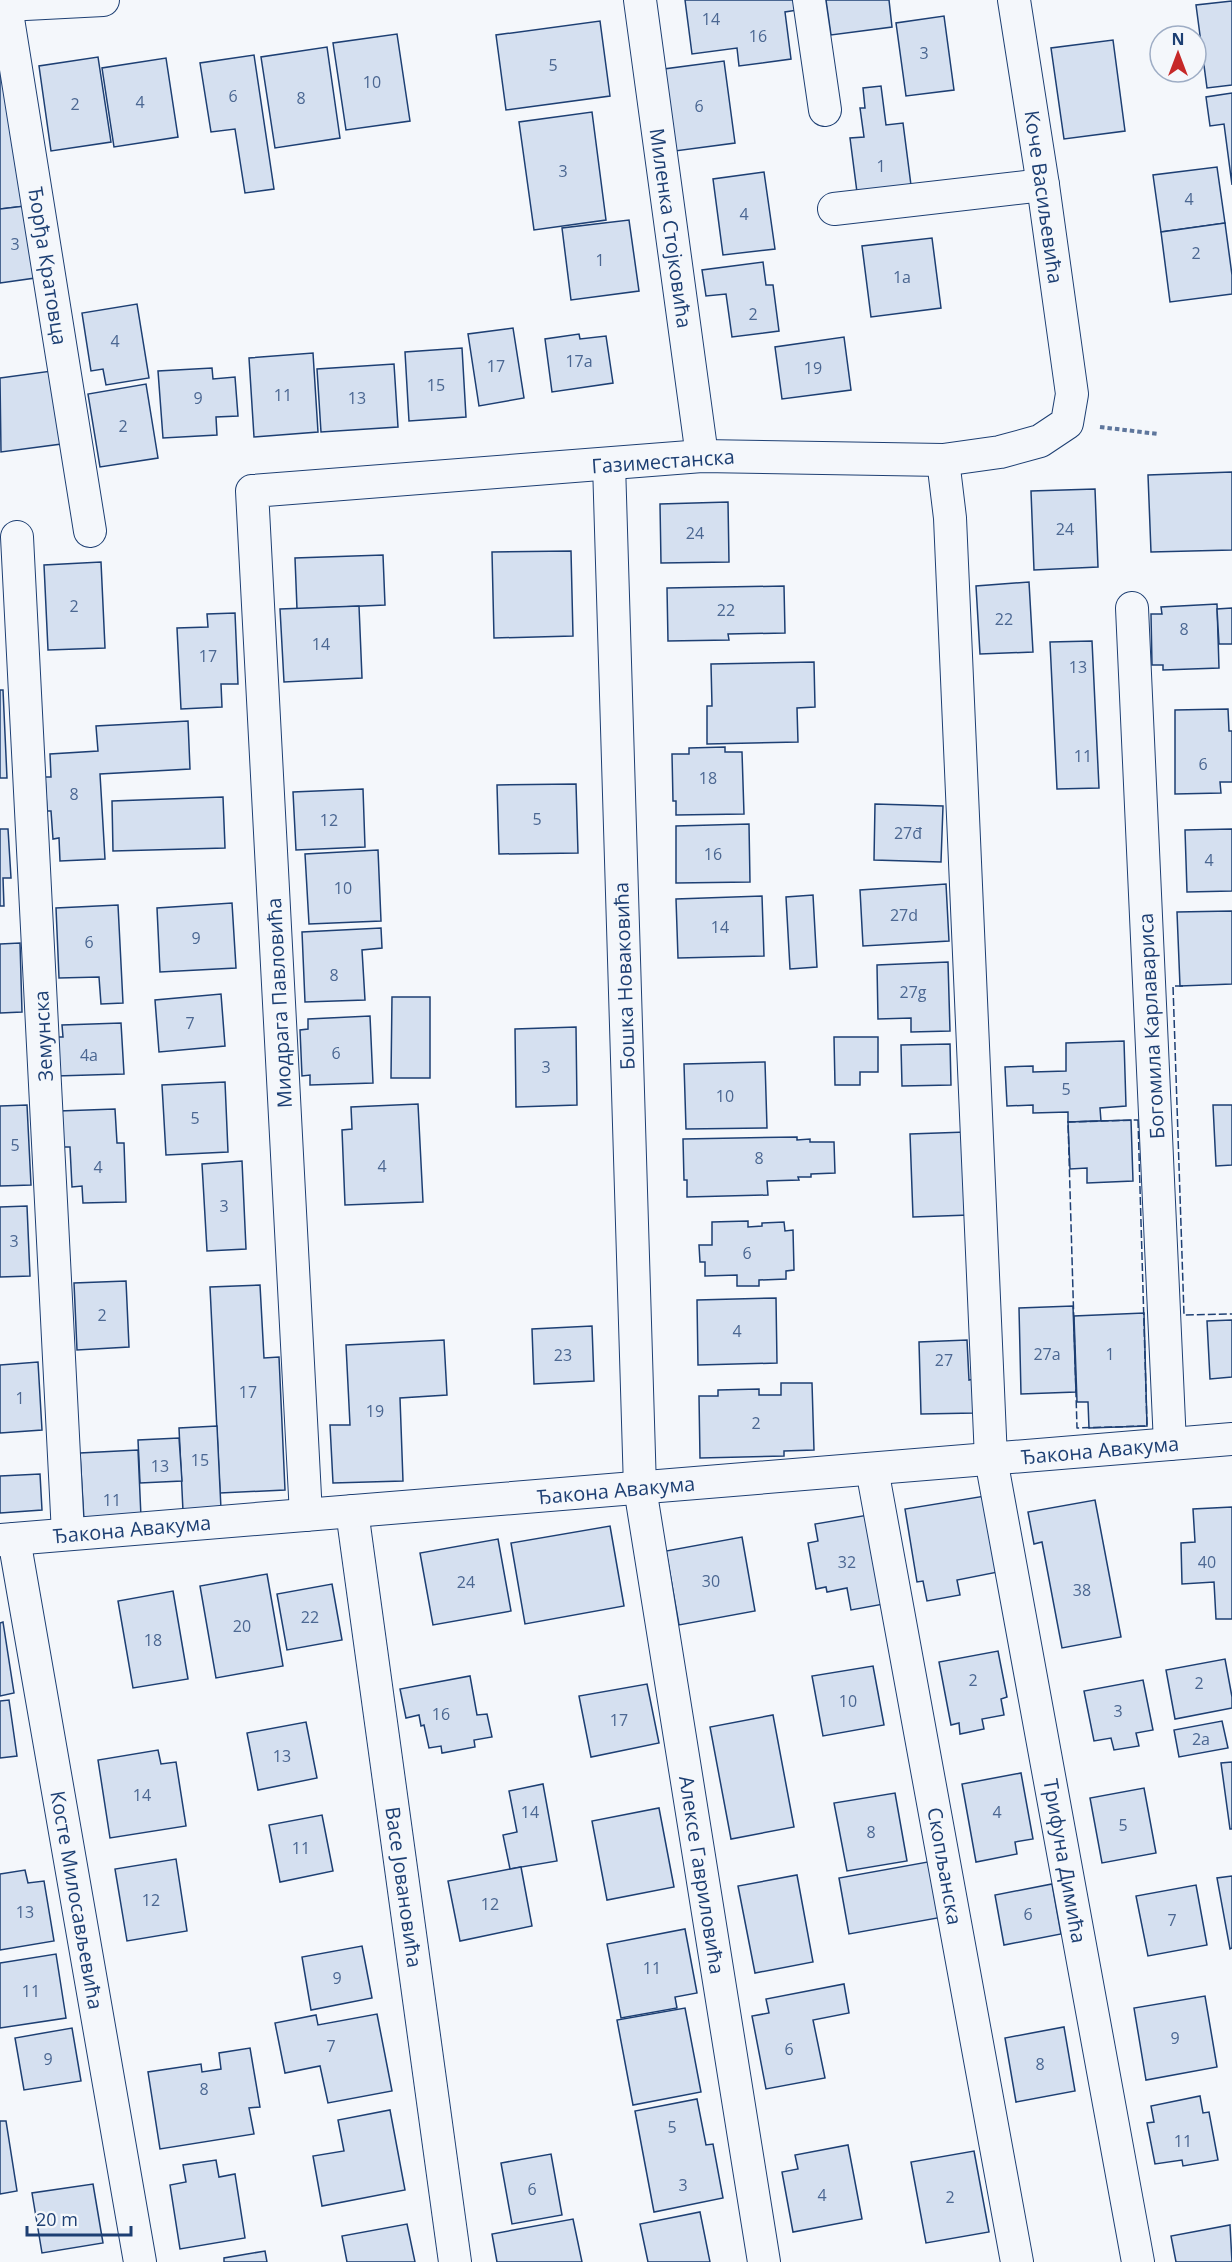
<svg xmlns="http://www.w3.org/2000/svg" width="1232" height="2262" font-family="'Open Sans',sans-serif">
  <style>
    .building { fill: #d5e0f0; stroke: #1d3f73; stroke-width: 1.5 }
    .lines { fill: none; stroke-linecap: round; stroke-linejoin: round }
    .street-casing { stroke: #1d3f73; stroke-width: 34 }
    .path { stroke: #5e769c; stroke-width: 4; stroke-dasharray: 4.5 3; stroke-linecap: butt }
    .street { stroke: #f4f7fb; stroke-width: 32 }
    .fence { stroke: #1d3f73; stroke-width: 1.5; stroke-dasharray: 8 3; stroke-linecap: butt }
    .labels { text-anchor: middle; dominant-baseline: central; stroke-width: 4.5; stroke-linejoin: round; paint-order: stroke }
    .number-label { font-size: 16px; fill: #4b6792 }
    .street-label { font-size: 20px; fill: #1d3f73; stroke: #f4f7fb }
  </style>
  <rect width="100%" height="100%" fill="#f4f7fb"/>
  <g class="building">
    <path d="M685 0H796L798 10 785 12 791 59 739 66 737 48 692 54Z"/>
    <path d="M826 0H889L892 27 831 35Z"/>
    <path d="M1232 1V85L1207 88 1196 5Z"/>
    <path d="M944 16 954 90 906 96 896 23Z"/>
    <path d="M600 21 610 96 506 110 496 35Z"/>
    <path d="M0 27 25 206 0 209Z"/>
    <path d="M397 34 410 121 346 130 333 43Z"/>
    <path d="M1113 40 1125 131 1064 139 1051 48Z"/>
    <path d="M327 47 340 138 275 148 261 57Z"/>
    <path d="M254 55 274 189 245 193 235 129 211 132 200 63Z"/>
    <path d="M98 57 111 142 51 151 39 66Z"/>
    <path d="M166 58 178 137 114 147 102 68Z"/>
    <path d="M724 61 735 143 675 151 664 69Z"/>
    <path d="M881 86 886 125 903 123 912 193 858 200 850 138 864 137 860 108H865L863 88Z"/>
    <path d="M1232 93V185L1224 124 1210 126 1206 97Z"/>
    <path d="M592 112 606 220 534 230 519 122Z"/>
    <path d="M1217 167 1225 223 1161 232 1153 175Z"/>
    <path d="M764 172 775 249 723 255 713 179Z"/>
    <path d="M25 206 35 278 0 283V209Z"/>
    <path d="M629 220 639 291 571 300 562 228Z"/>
    <path d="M1225 223 1232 275V294L1170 302 1161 232Z"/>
    <path d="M932 238 941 308 871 317 862 246Z"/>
    <path d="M763 262 766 285H773L779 331 732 337 726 294 706 296 702 270Z"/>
    <path d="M137 304 149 378 106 385 103 369 91 371 82 313Z"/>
    <path d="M513 328 524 398 479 406 468 334Z"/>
    <path d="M579 334 580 339 606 336 613 383 552 392 545 339Z"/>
    <path d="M844 337 851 390 782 399 775 347Z"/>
    <path d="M462 348 466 417 409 421 405 352Z"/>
    <path d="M313 353 318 432 254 437 249 358Z"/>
    <path d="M394 364 398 427 321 432 317 369Z"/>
    <path d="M212 368 213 379 235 377 238 416 216 417 217 435 163 438 158 371Z"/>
    <path d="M59 370 69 443 1 452 0 378Z"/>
    <path d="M146 384 158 458 100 467 88 394Z"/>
    <path d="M1232 472V550L1151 552 1148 475Z"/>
    <path d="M1095 489 1098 567 1034 570 1031 491Z"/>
    <path d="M728 502 729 562 661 563 660 504Z"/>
    <path d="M571 551 573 636 494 638 492 552Z"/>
    <path d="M383 555 385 605 297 609 295 558Z"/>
    <path d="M101 562 105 648 48 650 44 565Z"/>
    <path d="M1029 582 1033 652 980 654 976 586Z"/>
    <path d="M784 586 785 633 728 634 729 640 668 641 667 588Z"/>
    <path d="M1217 604 1219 668 1163 670V665H1152L1151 614H1162L1161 607Z"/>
    <path d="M359 606 362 678 284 682 280 609Z"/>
    <path d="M1232 608V644H1219L1217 609Z"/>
    <path d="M235 613 238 684H221L222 707 181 709 177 628 208 627 207 614Z"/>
    <path d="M1092 641 1099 788 1057 789 1050 642Z"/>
    <path d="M814 662 815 707 797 708 798 742 707 744V706H712L711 664Z"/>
    <path d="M0 690H3L7 778H0Z"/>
    <path d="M1228 709 1229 731H1232V782H1220L1221 793 1175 794V710Z"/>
    <path d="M188 721 190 769 100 774 105 859 60 861 59 838 53 839 51 811H47L45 777H51L50 754 98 751 96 726Z"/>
    <path d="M725 747V752H742L744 814 676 815V801H673L672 754H689V748Z"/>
    <path d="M576 784 578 853 499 854 497 785Z"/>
    <path d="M363 789 365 847 296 850 293 792Z"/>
    <path d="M223 797 225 848 113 851 112 801Z"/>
    <path d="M875 804 943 806 941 862 874 860Z"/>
    <path d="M749 824 750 882 676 883V826Z"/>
    <path d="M0 829H8L11 878H3L4 906H0Z"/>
    <path d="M1232 829V891L1187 892 1185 830Z"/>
    <path d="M378 850 381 921 309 924 305 854Z"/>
    <path d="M946 884 949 941 863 946 860 890Z"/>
    <path d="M813 895 817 967 790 969 786 897Z"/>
    <path d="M762 896 764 956 678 958 676 899Z"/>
    <path d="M232 903 236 968 160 972 157 908Z"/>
    <path d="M118 905 123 1003 101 1004 99 977 59 978 56 908Z"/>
    <path d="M1232 911V984L1180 986 1177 912Z"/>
    <path d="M381 928 382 948 362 950 365 1000 305 1002 302 932Z"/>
    <path d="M20 943 22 1012 0 1013V944Z"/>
    <path d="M948 962 950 1031 911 1032V1018L878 1019 877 965Z"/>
    <path d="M221 994 225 1046 159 1052 155 1000Z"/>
    <path d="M392 997H430V1078H391Z"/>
    <path d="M370 1016 373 1083 310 1085V1075L302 1076 300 1030 308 1029V1019Z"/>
    <path d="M121 1023 124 1074 56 1076 55 1037H63L62 1025Z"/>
    <path d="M576 1027 577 1105 516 1107 515 1029Z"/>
    <path d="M834 1037H878V1072H860V1085H835Z"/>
    <path d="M1124 1041 1126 1106 1100 1108 1101 1121 1068 1122V1112L1033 1113V1105L1007 1106 1005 1067 1033 1066V1072L1066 1071V1043Z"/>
    <path d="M950 1044 951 1085 902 1086 901 1045Z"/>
    <path d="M765 1062 767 1128 686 1129 684 1064Z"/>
    <path d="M225 1082 228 1152 166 1155 162 1085Z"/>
    <path d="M418 1104 423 1202 345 1205 342 1130 352 1129 351 1107Z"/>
    <path d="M27 1105 31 1185 0 1186V1106Z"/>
    <path d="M1213 1105H1232V1165L1216 1166Z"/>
    <path d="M115 1109 117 1143H124L126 1202 83 1203 82 1186 72 1187 70 1147H61L59 1111Z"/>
    <path d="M1131 1120 1133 1181 1087 1183V1168L1070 1169 1068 1122Z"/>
    <path d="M966 1132 969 1215 913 1217 910 1134Z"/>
    <path d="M797 1137V1140L810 1139V1142H834L835 1173 811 1174V1177H798L799 1180 767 1181 768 1195 687 1197V1180H684L683 1139Z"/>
    <path d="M242 1161 246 1249 207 1251 202 1164Z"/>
    <path d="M27 1206 30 1276 0 1277V1207Z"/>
    <path d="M748 1221V1227L762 1226V1223L784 1222 785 1231 793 1230 794 1270 786 1271V1279L759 1280V1286H737V1275L705 1276V1262H700L699 1245H712V1222Z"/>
    <path d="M126 1281 129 1347 77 1350 74 1283Z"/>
    <path d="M260 1285 264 1358 279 1357 285 1490 220 1493 210 1287Z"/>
    <path d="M776 1298 777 1363 698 1365 697 1300Z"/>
    <path d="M1073 1306 1076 1392 1021 1394 1019 1308Z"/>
    <path d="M1144 1313 1147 1426 1089 1428 1088 1402H1077L1074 1316Z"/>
    <path d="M1232 1320V1377L1210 1379 1207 1321Z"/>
    <path d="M592 1326 594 1381 534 1384 532 1329Z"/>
    <path d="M444 1340 447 1395 400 1398 403 1481 333 1483 330 1425H350L346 1345Z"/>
    <path d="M967 1340 969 1380 974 1379 975 1413 921 1414 919 1342Z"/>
    <path d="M38 1362 42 1430 0 1433V1365Z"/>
    <path d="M781 1383H812L814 1450 784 1451V1456L700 1458 699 1396H718V1390L759 1389V1395H781Z"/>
    <path d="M217 1426 221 1509 183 1511 179 1428Z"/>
    <path d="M179 1438 182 1481 140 1483 138 1440Z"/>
    <path d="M138 1450 141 1517 84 1520 80 1453Z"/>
    <path d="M40 1474 42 1510 0 1513V1476Z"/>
    <path d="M985 1496 998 1572 957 1580 960 1595 927 1601 923 1581 917 1582 905 1509Z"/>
    <path d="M1095 1500 1121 1637 1062 1648 1042 1542 1034 1544 1028 1512Z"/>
    <path d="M1232 1507V1619H1216L1214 1582 1182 1584 1181 1543 1195 1542 1193 1509Z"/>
    <path d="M874 1514 884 1604 851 1610 847 1588 827 1592 826 1587 816 1589 808 1543 818 1541 815 1524Z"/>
    <path d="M610 1526 624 1606 525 1624 511 1543Z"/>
    <path d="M742 1537 755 1611 679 1625 666 1551Z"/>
    <path d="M498 1539 511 1611 433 1625 420 1553Z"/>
    <path d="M267 1574 283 1666 216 1678 200 1586Z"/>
    <path d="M332 1584 342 1640 287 1650 277 1594Z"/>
    <path d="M173 1591 188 1679 133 1688 118 1601Z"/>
    <path d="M3 1622 14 1693 0 1696V1623Z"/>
    <path d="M998 1651 1007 1697 1001 1699 1004 1715 982 1719 984 1729 960 1734 959 1723 951 1725 939 1662Z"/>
    <path d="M1225 1659 1232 1697V1708L1175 1719 1166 1670Z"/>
    <path d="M873 1666 884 1725 823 1736 812 1676Z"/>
    <path d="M470 1676 477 1715 487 1714 492 1737 474 1740 475 1747 442 1753 441 1746 429 1748 424 1725 421 1726 419 1715 406 1718 400 1689Z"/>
    <path d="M1143 1680 1153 1730 1136 1733 1139 1746 1114 1750 1111 1738 1094 1741 1084 1691Z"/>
    <path d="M647 1684 659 1743 591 1757 579 1696Z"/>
    <path d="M9 1700 17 1756 0 1758V1701Z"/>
    <path d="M773 1715 794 1827 731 1839 710 1727Z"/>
    <path d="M1222 1721 1228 1748 1179 1757 1174 1730Z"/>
    <path d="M306 1722 317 1778 258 1790 247 1733Z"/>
    <path d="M158 1750 161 1764 176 1762 186 1826 110 1838 98 1760Z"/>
    <path d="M1232 1762V1829H1230L1221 1763Z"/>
    <path d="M1021 1773 1033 1839 1015 1842 1017 1854 976 1862 962 1784Z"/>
    <path d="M543 1784 557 1861 510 1869 503 1835 517 1832 509 1791Z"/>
    <path d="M1144 1788 1156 1853 1102 1863 1090 1798Z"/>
    <path d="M895 1793 907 1861 847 1871 834 1803Z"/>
    <path d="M659 1808 674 1887 607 1900 592 1821Z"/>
    <path d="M322 1815 333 1871 280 1882 269 1825Z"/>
    <path d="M176 1859 187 1931 127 1941 115 1869Z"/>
    <path d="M933 1861 943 1917 849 1934 839 1878Z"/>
    <path d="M521 1867 532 1926 460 1941 448 1881Z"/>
    <path d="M25 1870 28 1883 44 1881 54 1941 0 1950V1874Z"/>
    <path d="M797 1875 813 1962 755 1973 738 1886Z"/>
    <path d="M1232 1876V1948L1230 1949 1217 1878Z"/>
    <path d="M1052 1884 1061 1934 1004 1945 995 1895Z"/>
    <path d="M1196 1885 1207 1945 1148 1956 1136 1896Z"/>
    <path d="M685 1929 697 1993 675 1997 677 2008 621 2018 607 1944Z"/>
    <path d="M362 1946 372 1998 311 2010 302 1957Z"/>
    <path d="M56 1954 66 2018 0 2028V1963Z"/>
    <path d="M844 1984 849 2013 813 2020 825 2078 766 2089 752 2016 769 2013 766 1999Z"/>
    <path d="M1205 1996 1217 2067 1146 2080 1134 2008Z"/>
    <path d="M685 2008 701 2092 633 2105 617 2020Z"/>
    <path d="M377 2014 392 2091 328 2103 320 2066 285 2073 275 2023 316 2015 318 2025Z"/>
    <path d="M1064 2027 1075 2091 1016 2102 1005 2038Z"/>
    <path d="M72 2028 81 2081 24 2090 15 2038Z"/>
    <path d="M250 2048 260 2107 249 2108 254 2134 160 2149 148 2072 201 2064 202 2072 221 2069 219 2053Z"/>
    <path d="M1200 2096 1203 2113 1209 2112 1218 2160 1183 2166 1182 2160 1155 2164 1147 2123 1154 2122 1151 2106Z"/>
    <path d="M697 2099 706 2145 713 2144 723 2198 654 2212 635 2111Z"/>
    <path d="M390 2110 405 2190 322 2206 313 2156 344 2151 338 2120Z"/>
    <path d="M0 2121H6L17 2191 0 2194Z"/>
    <path d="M848 2145 862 2219 793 2232 782 2172 798 2169 795 2155Z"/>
    <path d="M974 2151 989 2232 926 2243 911 2162Z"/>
    <path d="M551 2154 562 2215 512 2224 501 2163Z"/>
    <path d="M216 2160 219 2177 235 2174 245 2238 180 2249 170 2185 186 2182 183 2165Z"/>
    <path d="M93 2184 103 2243 42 2253 32 2193Z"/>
    <path d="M700 2212 710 2262H648L640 2224Z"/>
    <path d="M573 2219 582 2262H497L492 2234Z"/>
    <path d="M407 2224 415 2262H347L342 2236Z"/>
    <path d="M1230 2225 1232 2262H1176L1171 2236Z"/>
    <path d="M265 2251 267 2262H224V2258Z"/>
  </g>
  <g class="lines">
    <defs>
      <g id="street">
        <path d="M5 0 90 531"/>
        <path d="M640 0 702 456"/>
        <path d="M809 0 825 110"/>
        <path d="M6 5 103 0"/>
        <path d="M834 209 1043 185"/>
        <path d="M943 460 950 518 991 1459 1138 2262"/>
        <path d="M609 464 640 1488 764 2262"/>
        <path d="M17 537 68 1534"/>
        <path d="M1132 608 1170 1444"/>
        <path d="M872 1469 1017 2262"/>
        <path d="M352 1511 455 2262"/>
        <path d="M306 1515 252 491 702 456 943 460 1000 452 1040 441 1067 423 1072 394 1043 185 1014 0"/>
        <path d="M14 1539 140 2262"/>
        <path d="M0 1540 1232 1439"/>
      </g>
    </defs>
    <use href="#street" class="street-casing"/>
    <path class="path" d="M1100 427 1158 434"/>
    <use href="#street" class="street"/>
    <g class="fence">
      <path d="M1183 986H1173L1184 1315 1232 1314"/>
      <path d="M1138 1120 1147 1426 1077 1428 1068 1122Z"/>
    </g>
  </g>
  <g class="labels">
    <g class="number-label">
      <text x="711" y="19">14</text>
      <text x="758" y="36">16</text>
      <text x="924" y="53">3</text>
      <text x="553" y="65">5</text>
      <text x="372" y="82">10</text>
      <text x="233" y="96">6</text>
      <text x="301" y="98">8</text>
      <text x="140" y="102">4</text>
      <text x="75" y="104">2</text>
      <text x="699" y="106">6</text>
      <text x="881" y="166">1</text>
      <text x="563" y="171">3</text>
      <text x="1189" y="199">4</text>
      <text x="744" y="214">4</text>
      <text x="15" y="244">3</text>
      <text x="1196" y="253">2</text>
      <text x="600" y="260">1</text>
      <text x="902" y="277">1a</text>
      <text x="753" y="314">2</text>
      <text x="115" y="341">4</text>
      <text x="579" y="361">17a</text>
      <text x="496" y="366">17</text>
      <text x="813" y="368">19</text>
      <text x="436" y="385">15</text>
      <text x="283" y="395">11</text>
      <text x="198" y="398">9</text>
      <text x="357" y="398">13</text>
      <text x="123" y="426">2</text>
      <text x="1065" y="529">24</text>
      <text x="695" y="533">24</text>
      <text x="74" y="606">2</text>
      <text x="726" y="610">22</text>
      <text x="1004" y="619">22</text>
      <text x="1184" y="629">8</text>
      <text x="321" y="644">14</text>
      <text x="208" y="656">17</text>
      <text x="1078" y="667">13</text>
      <text x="1083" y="756">11</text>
      <text x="1203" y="764">6</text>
      <text x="708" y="778">18</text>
      <text x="74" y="794">8</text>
      <text x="537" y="819">5</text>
      <text x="329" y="820">12</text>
      <text x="908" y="833">27đ</text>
      <text x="713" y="854">16</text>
      <text x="1209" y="860">4</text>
      <text x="343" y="888">10</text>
      <text x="904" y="915">27d</text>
      <text x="720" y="927">14</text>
      <text x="196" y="938">9</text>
      <text x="89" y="942">6</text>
      <text x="334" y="975">8</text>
      <text x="913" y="992">27g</text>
      <text x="190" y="1023">7</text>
      <text x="336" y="1053">6</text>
      <text x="89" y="1055">4a</text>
      <text x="546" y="1067">3</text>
      <text x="1066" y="1089">5</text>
      <text x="725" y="1096">10</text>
      <text x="195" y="1118">5</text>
      <text x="15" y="1145">5</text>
      <text x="759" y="1158">8</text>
      <text x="382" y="1166">4</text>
      <text x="98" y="1167">4</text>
      <text x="224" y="1206">3</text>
      <text x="14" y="1241">3</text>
      <text x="747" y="1253">6</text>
      <text x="102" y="1315">2</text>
      <text x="737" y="1331">4</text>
      <text x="1047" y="1354">27a</text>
      <text x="1110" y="1354">1</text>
      <text x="563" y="1355">23</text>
      <text x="944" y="1360">27</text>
      <text x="248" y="1392">17</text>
      <text x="20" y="1398">1</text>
      <text x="375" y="1411">19</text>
      <text x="756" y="1423">2</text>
      <text x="200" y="1460">15</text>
      <text x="160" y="1466">13</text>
      <text x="112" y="1500">11</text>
      <text x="847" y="1562">32</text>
      <text x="1207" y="1562">40</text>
      <text x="711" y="1581">30</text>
      <text x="466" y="1582">24</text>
      <text x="1082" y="1590">38</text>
      <text x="310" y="1617">22</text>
      <text x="242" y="1626">20</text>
      <text x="153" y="1640">18</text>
      <text x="973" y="1680">2</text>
      <text x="1199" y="1683">2</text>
      <text x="848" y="1701">10</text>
      <text x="1118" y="1711">3</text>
      <text x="441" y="1714">16</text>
      <text x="619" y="1720">17</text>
      <text x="1201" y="1739">2a</text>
      <text x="282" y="1756">13</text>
      <text x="142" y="1795">14</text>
      <text x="530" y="1812">14</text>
      <text x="997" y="1812">4</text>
      <text x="1123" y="1825">5</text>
      <text x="871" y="1832">8</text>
      <text x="301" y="1848">11</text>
      <text x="151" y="1900">12</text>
      <text x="490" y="1904">12</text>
      <text x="25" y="1912">13</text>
      <text x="1028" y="1914">6</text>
      <text x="1172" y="1920">7</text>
      <text x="652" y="1968">11</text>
      <text x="337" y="1978">9</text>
      <text x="31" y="1991">11</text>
      <text x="1175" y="2038">9</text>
      <text x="331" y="2046">7</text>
      <text x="789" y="2049">6</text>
      <text x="48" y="2059">9</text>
      <text x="1040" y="2064">8</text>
      <text x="204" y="2089">8</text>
      <text x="672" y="2127">5</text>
      <text x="1183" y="2141">11</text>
      <text x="683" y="2185">3</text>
      <text x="532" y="2189">6</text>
      <text x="822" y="2195">4</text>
      <text x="950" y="2197">2</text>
    </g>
    <g class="street-label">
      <text transform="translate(1044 197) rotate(82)">Коче Васиљевића</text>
      <text transform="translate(671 228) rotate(82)">Миленка Стојковића</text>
      <text transform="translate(48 266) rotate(81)">Ђорђа Кратовца</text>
      <text transform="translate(663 461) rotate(-4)">Газиместанска</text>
      <text transform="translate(624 976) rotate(-92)">Бошка Новаковића</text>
      <text transform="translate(279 1003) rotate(-93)">Миодрага Павловића</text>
      <text transform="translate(1151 1026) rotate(-93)">Богомила Карлавариса</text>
      <text transform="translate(43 1036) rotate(-93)">Земунска</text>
      <text transform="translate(1100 1450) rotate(-5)">Ђакона Авакума</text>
      <text transform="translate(616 1490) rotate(-5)">Ђакона Авакума</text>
      <text transform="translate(132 1529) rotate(-5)">Ђакона Авакума</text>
      <text transform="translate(1065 1861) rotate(80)">Трифуна Димића</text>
      <text transform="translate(945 1866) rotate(80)">Скопљанска</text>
      <text transform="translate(702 1875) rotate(81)">Алексе Гавриловића</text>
      <text transform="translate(404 1887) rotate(82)">Васе Јовановића</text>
      <text transform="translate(77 1900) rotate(80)">Косте Милосављевића</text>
    </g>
  </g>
  <g transform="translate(1178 54)"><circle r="28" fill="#f4f7fb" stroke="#9eadc5" stroke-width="1.5"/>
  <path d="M0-4.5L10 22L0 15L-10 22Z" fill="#c62828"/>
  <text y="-9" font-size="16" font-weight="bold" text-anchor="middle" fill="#1d3f73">N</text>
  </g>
  <path d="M27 2226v9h104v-9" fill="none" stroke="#1d3f73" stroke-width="3"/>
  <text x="36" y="2226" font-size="18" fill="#1d3f73" stroke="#f4f7fb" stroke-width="4.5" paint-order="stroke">20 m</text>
</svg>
